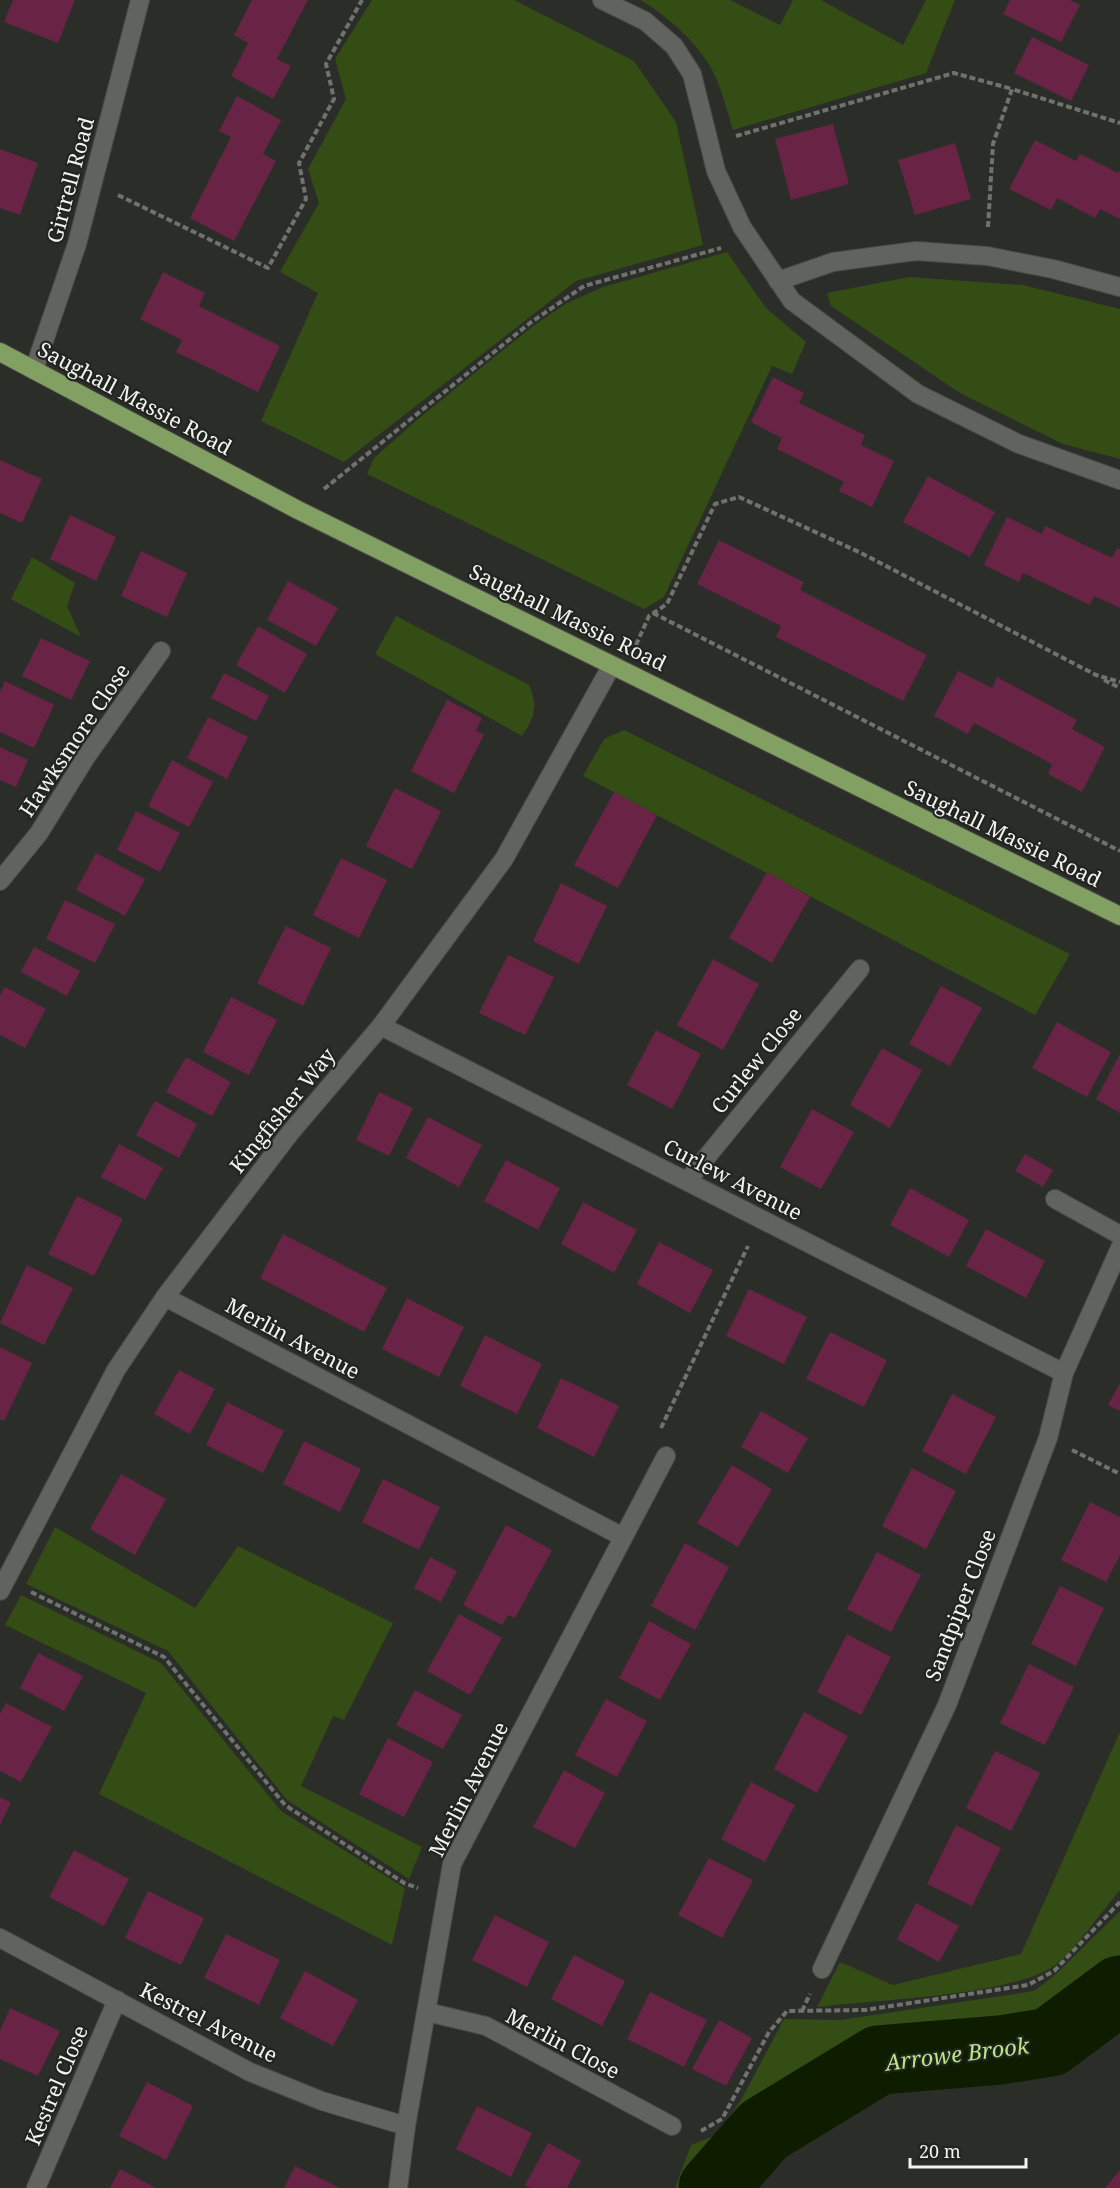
<svg xmlns="http://www.w3.org/2000/svg" width="1120" height="2188" font-family="'Noto Serif',serif">
  <style>
    .green { fill: #334d14 }
    .lines { fill: none; stroke-linecap: round; stroke-linejoin: round }
    .river { stroke: #0e1d00; stroke-width: 69 }
    .building { fill: #692345 }
    .minor-casing { stroke: #494b47; stroke-width: 20 }
    .major-casing { stroke: #494b47; stroke-width: 20 }
    .path { stroke: #70726e; stroke-width: 4; stroke-dasharray: 6 3; stroke-linecap: butt }
    .minor { stroke: #60635e; stroke-width: 18 }
    .major { stroke: #82a061; stroke-width: 18 }
    .labels { text-anchor: middle; dominant-baseline: central; stroke-width: 4.5; stroke-linejoin: round; paint-order: stroke }
    .street-label { font-size: 21px; fill: #f2f4f1; stroke: #21241f }
    .water-label { font-size: 22px; font-style: italic; fill: #b7e885; stroke: #21241f }
  </style>
  <rect width="100%" height="100%" fill="#2b2d29"/>
  <g class="green">
    <path d="M372 0H514L634 61 676 122 703 245 576 281 344 462 261 421 318 293 280 272 319 203 308 169 346 99 335 59Z"/>
    <path d="M640 0H730L780 25 793 0H821L903 45 926 0H955L926 73 733 130C727 112 723 93 715 76 704 49 665 13 640 0Z"/>
    <path d="M727 252 766 308 806 342 792 374 772 366 664 597 644 609 367 474 374 458 418 419 533 326 567 303 603 287Z"/>
    <path d="M909 277 1023 285 1120 309V459L1063 444 960 393 831 306 827 293Z"/>
    <path d="M32 557 75 583 67 606 81 637 11 599Z"/>
    <path d="M396 616 529 685C538 706 535 717 522 736L375 654Z"/>
    <path d="M624 730 1070 954 1035 1015 583 776 604 739Z"/>
    <path d="M55 1527 195 1608 238 1546 393 1623 344 1720 333 1716 301 1786 422 1847 409 1879 287 1800 168 1651 26 1584Z"/>
    <path d="M21 1595 161 1663 281 1811 405 1888 392 1945 99 1794 146 1693 5 1625Z"/>
    <path d="M1120 1732V1890C1102 1911 1079 1945 1058 1963 1019 1996 872 2000 817 2007L840 1962 893 1985 1021 1954Z"/>
    <path d="M1120 1911V1963L1082 2006 1026 2029 933 2033 839 2063 764 2115 708 2188H675L691 2145 719 2134 741 2100 784 2019 840 2020 1034 1991 1055 1975Z"/>
  </g>
  <g class="lines">
    <path class="river" d="M713 2188 764 2130 879 2060 1000 2050 1050 2042 1120 1990"/>
  </g>
  <g class="building">
    <path d="M13 0H75L58 43 4 22Z"/>
    <path d="M252 0H308L277 59 291 66 273 99 231 76 248 43 234 35Z"/>
    <path d="M1010 0H1070L1080 5 1061 42 1003 14Z"/>
    <path d="M1032 37 1089 65 1071 101 1014 73Z"/>
    <path d="M237 96 281 120 263 154 276 161 234 241 190 218 231 137 219 131Z"/>
    <path d="M833 124 849 184 791 200 775 139Z"/>
    <path d="M1035 140 1076 161 1080 154 1118 173 1120 170V219L1100 209 1095 218 1057 198 1051 210 1009 189Z"/>
    <path d="M955 143 971 199 915 215 898 160Z"/>
    <path d="M0 149 38 163 20 215 0 208Z"/>
    <path d="M163 272 205 293 199 306 280 346 258 392 176 352 182 340 140 319Z"/>
    <path d="M773 377 804 393 799 403 865 435 861 445 894 461 872 507 839 491 844 482 777 449 782 438 751 422Z"/>
    <path d="M0 460 42 479 22 523 0 513Z"/>
    <path d="M928 476 995 512 970 557 903 522Z"/>
    <path d="M70 515 116 537 96 581 50 559Z"/>
    <path d="M1007 517 1042 534 1045 526 1112 558 1117 548 1120 549V608L1094 596 1090 605 1023 573 1019 582 984 565Z"/>
    <path d="M719 540 804 582 800 590 927 655 903 701 776 637 781 626 697 584Z"/>
    <path d="M141 551 187 573 167 617 121 596Z"/>
    <path d="M288 581 338 608 316 646 267 620Z"/>
    <path d="M258 626 307 654 285 693 236 665Z"/>
    <path d="M41 638 90 661 71 700 22 676Z"/>
    <path d="M958 671 992 688 997 677 1077 720 1072 729 1105 747 1082 792 1048 774 1052 764 974 723 968 734 934 716Z"/>
    <path d="M224 673 269 696 256 721 211 698Z"/>
    <path d="M5 681 54 705 34 748 0 732V692Z"/>
    <path d="M447 700 482 718 476 731 484 735 454 793 411 771Z"/>
    <path d="M208 717 248 737 227 779 187 758Z"/>
    <path d="M0 747 28 760 16 787 0 780Z"/>
    <path d="M172 760 213 782 189 827 148 806Z"/>
    <path d="M395 788 441 811 412 869 366 846Z"/>
    <path d="M614 792 657 815 618 888 574 865Z"/>
    <path d="M136 811 180 833 160 872 117 850Z"/>
    <path d="M96 853 145 879 125 916 76 890Z"/>
    <path d="M341 858 387 880 359 938 313 915Z"/>
    <path d="M767 872 810 897 772 963 729 938Z"/>
    <path d="M561 883 607 906 579 964 533 941Z"/>
    <path d="M65 900 115 924 95 963 46 939Z"/>
    <path d="M286 926 331 948 303 1006 257 983Z"/>
    <path d="M34 947 80 971 67 996 21 972Z"/>
    <path d="M508 955 554 977 525 1035 479 1013Z"/>
    <path d="M713 959 759 984 723 1050 677 1025Z"/>
    <path d="M941 986 982 1008 950 1066 909 1044Z"/>
    <path d="M5 987 46 1009 25 1048 0 1035V995Z"/>
    <path d="M231 997 277 1020 249 1075 203 1052Z"/>
    <path d="M1057 1022 1111 1052 1087 1097 1032 1068Z"/>
    <path d="M656 1030 701 1054 672 1109 627 1085Z"/>
    <path d="M882 1048 922 1070 890 1128 850 1105Z"/>
    <path d="M1120 1054V1113L1096 1099Z"/>
    <path d="M186 1057 231 1082 212 1116 166 1092Z"/>
    <path d="M379 1092 413 1108 389 1156 356 1140Z"/>
    <path d="M155 1101 197 1124 179 1158 136 1135Z"/>
    <path d="M812 1109 854 1132 821 1189 780 1167Z"/>
    <path d="M428 1117 482 1145 459 1187 406 1158Z"/>
    <path d="M119 1144 163 1168 145 1200 101 1177Z"/>
    <path d="M1025 1154 1053 1170 1043 1187 1015 1171Z"/>
    <path d="M506 1160 560 1188 538 1230 484 1201Z"/>
    <path d="M910 1188 969 1220 949 1257 890 1225Z"/>
    <path d="M77 1196 123 1219 94 1276 48 1254Z"/>
    <path d="M583 1202 637 1230 614 1273 561 1244Z"/>
    <path d="M986 1229 1045 1261 1026 1298 966 1266Z"/>
    <path d="M283 1234 387 1288 364 1332 260 1278Z"/>
    <path d="M659 1242 713 1270 690 1313 637 1284Z"/>
    <path d="M27 1265 73 1288 44 1345 0 1323Z"/>
    <path d="M749 1289 807 1317 784 1364 726 1336Z"/>
    <path d="M407 1298 464 1327 439 1377 382 1349Z"/>
    <path d="M830 1332 887 1360 864 1407 806 1379Z"/>
    <path d="M485 1335 542 1364 517 1414 460 1386Z"/>
    <path d="M0 1347 32 1363 4 1421 0 1419Z"/>
    <path d="M179 1370 215 1389 190 1434 154 1414Z"/>
    <path d="M561 1378 619 1406 594 1457 537 1428Z"/>
    <path d="M1120 1383V1411L1108 1405Z"/>
    <path d="M952 1394 996 1417 966 1474 922 1451Z"/>
    <path d="M227 1402 284 1431 263 1473 206 1445Z"/>
    <path d="M761 1411 808 1438 788 1473 741 1447Z"/>
    <path d="M304 1441 361 1469 340 1512 283 1484Z"/>
    <path d="M732 1465 772 1489 738 1547 697 1523Z"/>
    <path d="M912 1468 956 1491 926 1549 882 1526Z"/>
    <path d="M121 1474 166 1499 135 1555 90 1529Z"/>
    <path d="M383 1479 440 1507 419 1550 362 1522Z"/>
    <path d="M1090 1502 1120 1517V1555L1106 1582 1061 1560Z"/>
    <path d="M506 1525 552 1550 515 1618 508 1615 502 1625 463 1605Z"/>
    <path d="M685 1543 729 1567 695 1630 651 1606Z"/>
    <path d="M877 1552 921 1575 891 1632 847 1609Z"/>
    <path d="M430 1557 457 1571 441 1602 414 1588Z"/>
    <path d="M1060 1586 1104 1608 1076 1666 1031 1644Z"/>
    <path d="M459 1614 502 1638 470 1695 427 1671Z"/>
    <path d="M649 1621 691 1644 660 1700 619 1678Z"/>
    <path d="M847 1634 891 1657 861 1715 817 1692Z"/>
    <path d="M38 1653 83 1676 64 1711 20 1688Z"/>
    <path d="M1029 1664 1074 1687 1045 1745 1000 1723Z"/>
    <path d="M415 1690 462 1715 443 1749 396 1725Z"/>
    <path d="M606 1699 647 1721 617 1777 575 1755Z"/>
    <path d="M6 1703 52 1727 21 1782 0 1771V1714Z"/>
    <path d="M804 1712 848 1736 817 1793 774 1769Z"/>
    <path d="M388 1738 433 1762 404 1817 359 1794Z"/>
    <path d="M995 1751 1040 1773 1011 1831 966 1808Z"/>
    <path d="M564 1770 605 1793 575 1848 533 1827Z"/>
    <path d="M751 1782 795 1805 765 1862 721 1839Z"/>
    <path d="M0 1797 11 1803 0 1825Z"/>
    <path d="M956 1825 1001 1848 972 1906 927 1884Z"/>
    <path d="M74 1850 129 1879 104 1926 49 1897Z"/>
    <path d="M709 1858 753 1880 722 1938 678 1915Z"/>
    <path d="M148 1891 204 1918 181 1965 125 1938Z"/>
    <path d="M916 1903 959 1926 939 1962 897 1939Z"/>
    <path d="M495 1915 549 1942 527 1987 472 1960Z"/>
    <path d="M226 1934 280 1960 259 2005 204 1978Z"/>
    <path d="M574 1955 625 1981 602 2026 551 1999Z"/>
    <path d="M305 1971 358 2000 333 2046 280 2018Z"/>
    <path d="M650 1992 707 2020 684 2067 627 2039Z"/>
    <path d="M10 2008 60 2031 38 2076 0 2059V2031Z"/>
    <path d="M719 2020 752 2038 726 2086 692 2069Z"/>
    <path d="M147 2082 193 2106 166 2160 119 2136Z"/>
    <path d="M477 2106 532 2133 511 2177 456 2149Z"/>
    <path d="M548 2143 581 2161 567 2188H531L525 2185Z"/>
    <path d="M295 2166 340 2188H284Z"/>
    <path d="M120 2169 156 2188H110Z"/>
    <path d="M1120 2170V2188H1105Z"/>
  </g>
  <g class="lines">
    <defs>
      <g id="minor">
        <path d="M602 0 645 21 674 46 692 74 716 171 742 227 792 301 918 394 1019 444 1120 480"/>
        <path d="M778 281 833 262 916 251 987 256 1053 269 1120 287"/>
        <path d="M34 370 77 244 140 0"/>
        <path d="M0 881 39 833 86 757 161 651"/>
        <path d="M381 1026 1064 1373"/>
        <path d="M688 1180 860 969"/>
        <path d="M1055 1199 1120 1235"/>
        <path d="M165 1297 623 1537"/>
        <path d="M0 1591 116 1370 165 1297 290 1133 381 1026 504 859 612 665"/>
        <path d="M0 1938 250 2072 322 2101 406 2126"/>
        <path d="M822 1969 947 1705 1048 1438 1064 1373 1120 1248"/>
        <path d="M427 2012 486 2026 672 2126"/>
        <path d="M36 2188 117 2000"/>
        <path d="M398 2188 406 2126 452 1864 666 1456"/>
      </g>
      <path id="major" d="M0 352 298 510 1120 916"/>
    </defs>
    <use href="#minor" class="minor-casing"/>
    <use href="#major" class="major-casing"/>
    <g class="path">
      <path d="M736 136 954 73 1012 89"/>
      <path d="M118 195 268 268 306 199 299 163 334 99 326 64 362 0"/>
      <path d="M988 227 993 144 1012 89 1120 123"/>
      <path d="M324 489 530 323 584 286 721 248"/>
      <path d="M653 613 1120 851"/>
      <path d="M636 645 649 616 667 604 715 504 739 497 861 553 1096 675 1120 682"/>
      <path d="M1104 680 1120 688"/>
      <path d="M661 1428 748 1246"/>
      <path d="M1072 1450 1120 1474"/>
      <path d="M31 1592 164 1657 285 1805 404 1883 418 1888"/>
      <path d="M802 2011 810 1994"/>
      <path d="M701 2131 722 2119 769 2032 787 2011 865 2010 1028 1985 1054 1971 1120 1902"/>
    </g>
    <use href="#minor" class="minor"/>
    <use href="#major" class="major"/>
  </g>
  <g class="labels">
    <g class="street-label">
      <text transform="translate(70 180) rotate(-75)">Girtrell Road</text>
      <text transform="translate(135 398) rotate(28)">Saughall Massie Road</text>
      <text transform="translate(568 617) rotate(26)">Saughall Massie Road</text>
      <text transform="translate(74 740) rotate(-56)">Hawksmore Close</text>
      <text transform="translate(1003 833) rotate(26)">Saughall Massie Road</text>
      <text transform="translate(756 1060) rotate(-51)">Curlew Close</text>
      <text transform="translate(282 1110) rotate(-51)">Kingfisher Way</text>
      <text transform="translate(733 1179) rotate(27)">Curlew Avenue</text>
      <text transform="translate(293 1338) rotate(28)">Merlin Avenue</text>
      <text transform="translate(960 1605) rotate(-69)">Sandpiper Close</text>
      <text transform="translate(468 1789) rotate(-63)">Merlin Avenue</text>
      <text transform="translate(209 2022) rotate(27)">Kestrel Avenue</text>
      <text transform="translate(563 2043) rotate(28)">Merlin Close</text>
      <text transform="translate(56 2085) rotate(-67)">Kestrel Close</text>
    </g>
    <g class="water-label">
      <text transform="translate(957 2053) rotate(-7)">Arrowe Brook</text>
    </g>
  </g>
  <path d="M910 2158v9h116v-9" fill="none" stroke="#f2f4f1" stroke-width="3"/>
  <text x="919" y="2158" font-size="18" fill="#f2f4f1" stroke="#21241f" stroke-width="4.5" paint-order="stroke">20 m</text>
</svg>
